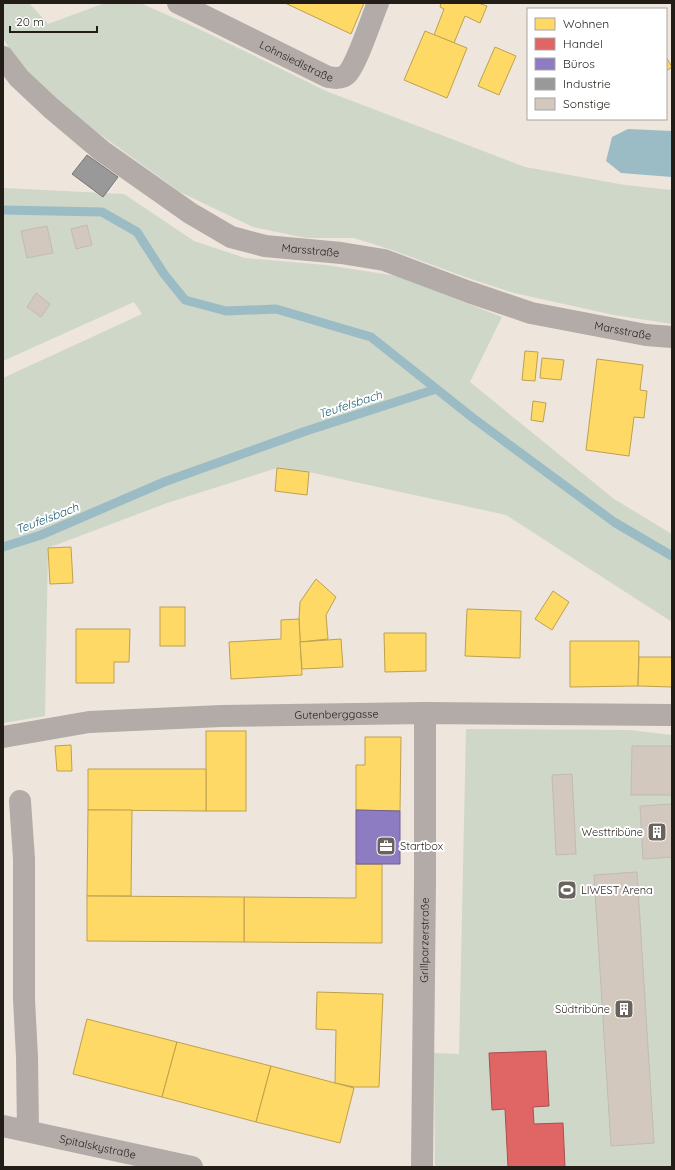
<svg xmlns="http://www.w3.org/2000/svg" width="675" height="1170" font-family="Quicksand,sans-serif">
  <style>
    .green { fill: #cfd7c9 }
    .water { fill: #9bbbc5 }
    .homes { fill: #ffd966; stroke: #bda14f }
    .shops { fill: #e06666; stroke: #a7504f }
    .offices { fill: #8e7cc3; stroke: #6e6090 }
    .industry { fill: #999; stroke: #767472 }
    .lines { fill: none; stroke-linecap: round; stroke-linejoin: round }
    .stream { stroke: #9bbbc5; stroke-width: 9 }
    .building { fill: #d2c8be; stroke: #c1bbb4 }
    .minor { stroke: #b3aba8; stroke-width: 22 }
    .labels { text-anchor: middle; dominant-baseline: central; stroke-width: 4; stroke-linejoin: round; paint-order: stroke }
    .street-label { font-size: 11px; fill: #231d18; stroke: #fff }
    .poi-label { font-size: 11px; fill: #231d18; stroke: #fff; text-anchor: end }
    .water-label { font-size: 12px; font-style: italic; fill: #15596d; stroke: #fff }
  </style>
  <rect width="100%" height="100%" fill="#eee5dd"/>
  <g class="green">
    <path d="M3 3H29L48 24 105 3H140L197 28 326 91 525 167 625 185 672 190V324L614 315 514 293 465 277 392 250 354 238H306L253 227 180 192 69 112 20 65 3 38Z"/>
    <path d="M3 188 124 194 194 241 245 258 326 265 397 276 502 317 470 382 614 499 672 534V622L506 515 309 472 277 468 167 503 48 548 45 716 3 723V378L142 314 134 302 3 361Z"/>
    <path d="M466 729 630 730 672 735V1167H435L434 1053 459 1054Z"/>
  </g>
  <path class="water" d="M628 129 672 131V177L621 173 606 161 612 137Z"/>
  <g class="homes">
    <path d="M285 3H364L351 34Z"/>
    <path d="M441 3H478L487 6 480 23 465 16 454 43 434 35 444 9 440 7Z"/>
    <path d="M425 31 467 48 447 98 404 80Z"/>
    <path d="M495 47 516 56 499 95 478 86Z"/>
    <path d="M666 57 672 67 666 71Z"/>
    <path d="M525 351 538 352 535 381 522 380Z"/>
    <path d="M542 358 564 360 561 380 540 378Z"/>
    <path d="M597 359 643 365 640 390 647 391 644 418 634 417 629 456 586 450Z"/>
    <path d="M533 401 546 403 543 422 531 420Z"/>
    <path d="M277 468 309 472 307 495 275 491Z"/>
    <path d="M71 547 73 583 50 584 48 548Z"/>
    <path d="M316 579 336 597 326 615 328 639 300 642 299 619 300 602Z"/>
    <path d="M553 591 569 602 552 630 535 619Z"/>
    <rect x="160" y="607" width="25" height="39"/>
    <path d="M467 609 521 611 520 658 465 656Z"/>
    <path d="M299 619 302 675 231 679 229 642 281 639V620Z"/>
    <path d="M76 629H130L129 662H114V683H76Z"/>
    <path d="M384 633H426V671L385 672Z"/>
    <path d="M341 639 343 667 302 669 300 642Z"/>
    <path d="M570 641H639L638 686 570 687Z"/>
    <path d="M639 657H672V687L638 686Z"/>
    <rect x="206" y="731" width="40" height="80"/>
    <path d="M365 737H401L400 811 356 810V765H365Z"/>
    <path d="M71 745 72 771H57L55 746Z"/>
    <path d="M88 769H206V811L88 810Z"/>
    <path d="M88 810H132L131 896H87Z"/>
    <path d="M356 864H382V943L244 942V897L356 898Z"/>
    <path d="M87 896 244 897V942L87 941Z"/>
    <path d="M317 992 383 994 379 1087H354L335 1083 336 1030 316 1029Z"/>
    <path d="M87 1019 177 1042 162 1097 73 1074Z"/>
    <path d="M177 1042 271 1066 256 1122 162 1097Z"/>
    <path d="M271 1066 354 1088 340 1143 256 1122Z"/>
  </g>
  <path class="shops" d="M546 1051 549 1106 533 1107 534 1124 563 1123 565 1167H508L505 1109 492 1110 489 1053Z"/>
  <path class="offices" d="M356 810 400 811V864H356Z"/>
  <path class="industry" d="M87 155 118 177 103 197 72 174Z"/>
  <g class="lines">
    <g class="stream">
      <path d="M3 210 102 212 137 232 164 274 185 300 226 311 276 309 371 337 473 418 614 522 672 556"/>
      <path d="M3 547 41 535 164 482 306 431 436 389"/>
    </g>
  </g>
  <g class="building">
    <path d="M87 225 92 245 76 249 71 229Z"/>
    <path d="M47 226 53 253 27 258 21 231Z"/>
    <path d="M36 293 50 304 41 317 27 307Z"/>
    <path d="M632 746H672V795H631Z"/>
    <path d="M572 774 576 854 556 855 552 775Z"/>
    <path d="M672 804V857L643 859 640 806Z"/>
    <path d="M637 872 654 1143 611 1146 594 875Z"/>
  </g>
  <g class="lines">
    <g class="minor">
      <path id="s1" d="M178 3 328 77C334 78 341 79 346 75 356 67 372 17 378 3"/>
      <path id="s2" d="M3 57 19 78 51 108 102 151 190 213 231 237 265 246 341 253 384 260 469 292 531 313 646 335 672 337"/>
      <path id="s3" d="M3 737 89 722 221 716 425 713 672 715"/>
      <path d="M20 801 24 859V999L27 1057 28 1131"/>
      <path id="s4" d="M3 1126 192 1167"/>
      <path id="s5" d="M422 1167 425 882V713"/>
    </g>
  </g>
  <defs>
    <symbol id="building-square" viewBox="-11 -11 22 22"><rect x="-9" y="-9" width="18" height="18" rx="4" fill="#6a635d" stroke="#fff"/><path d="M-4-6H4V6H1V3H-1V6H-4ZM-2.5-4.3h1.7v1.8h-1.7ZM.8-4.3h1.7v1.8H.8ZM-2.5-1h1.7V.8h-1.7ZM.8-1h1.7V.8H.8Z" fill="#fff"/></symbol>
    <symbol id="office-square" viewBox="-11 -11 22 22"><rect x="-9" y="-9" width="18" height="18" rx="4" fill="#6a635d" stroke="#fff"/><path d="M-6-3h4V-5.5h4V-3h4V5H-6ZM-1-4.5V-3h2v-1.5ZM-6 0V1H6V0Z" fill="#fff"/></symbol>
    <symbol id="stadium-square" viewBox="-11 -11 22 22"><rect x="-9" y="-9" width="18" height="18" rx="4" fill="#6a635d" stroke="#fff"/><path d="M0-5a6.5 5 0 1 0 0 10a6.5 5 0 1 0 0-10ZM-3.5-1.8h7v3.6h-7Z" fill="#fff"/></symbol>
  </defs>
  <g fill-rule="evenodd">
    <use href="#building-square" x="646" y="821" width="22" height="22"/>
    <use href="#office-square" x="375" y="835" width="22" height="22"/>
    <use href="#stadium-square" x="556" y="879" width="22" height="22"/>
    <use href="#building-square" x="613" y="998" width="22" height="22"/>
  </g>
  <g class="labels">
    <g class="street-label">
      <text stroke="none"><textPath href="#s1" startOffset="132">Lohnsiedlstraße</textPath></text>
      <text stroke="none"><textPath href="#s2" startOffset="373">Marsstraße</textPath></text>
      <text stroke="none"><textPath href="#s2" startOffset="697">Marsstraße</textPath></text>
      <text stroke="none"><textPath href="#s3" startOffset="335">Gutenberggasse</textPath></text>
      <text stroke="none"><textPath href="#s5" startOffset="227">Grillparzerstraße</textPath></text>
      <text stroke="none"><textPath href="#s4" startOffset="97">Spitalskystraße</textPath></text>
    </g>
    <g class="poi-label">
      <text x="643" y="832">Westtribüne</text>
      <text x="400" y="846" text-anchor="start">Startbox</text>
      <text x="581" y="890" text-anchor="start">LIWEST Arena</text>
      <text x="610" y="1009">Südtribüne</text>
    </g>
    <g class="water-label">
      <text transform="translate(350 404) rotate(-18)">Teufelsbach</text>
      <text transform="translate(47 518) rotate(-21)">Teufelsbach</text>
    </g>
  </g>
  <rect width="675" height="1170" fill="none" stroke="#231d18" stroke-width="8"/>
  <rect x="527" y="8" width="140" height="112" fill="#ffffff" stroke="#a7a5a3"/>
  <rect x="535" y="18" width="20" height="12" fill="#ffd966" stroke="#a7a5a3"/>
  <text x="563" y="28" font-size="12" fill="#231d18">Wohnen</text>
  <rect x="535" y="38" width="20" height="12" fill="#e06666" stroke="#a7a5a3"/>
  <text x="563" y="48" font-size="12" fill="#231d18">Handel</text>
  <rect x="535" y="58" width="20" height="12" fill="#8e7cc3" stroke="#a7a5a3"/>
  <text x="563" y="68" font-size="12" fill="#231d18">Büros</text>
  <rect x="535" y="78" width="20" height="12" fill="#999999" stroke="#a7a5a3"/>
  <text x="563" y="88" font-size="12" fill="#231d18">Industrie</text>
  <rect x="535" y="98" width="20" height="12" fill="#d2c8be" stroke="#a7a5a3"/>
  <text x="563" y="108" font-size="12" fill="#231d18">Sonstige</text>
  <path d="M10 26v6h87v-6" fill="none" stroke="#231d18" stroke-width="2"/>
  <text x="16" y="26" font-size="12" fill="#231d18" stroke="#ffffff" stroke-width="3" paint-order="stroke">20 m</text>
</svg>
